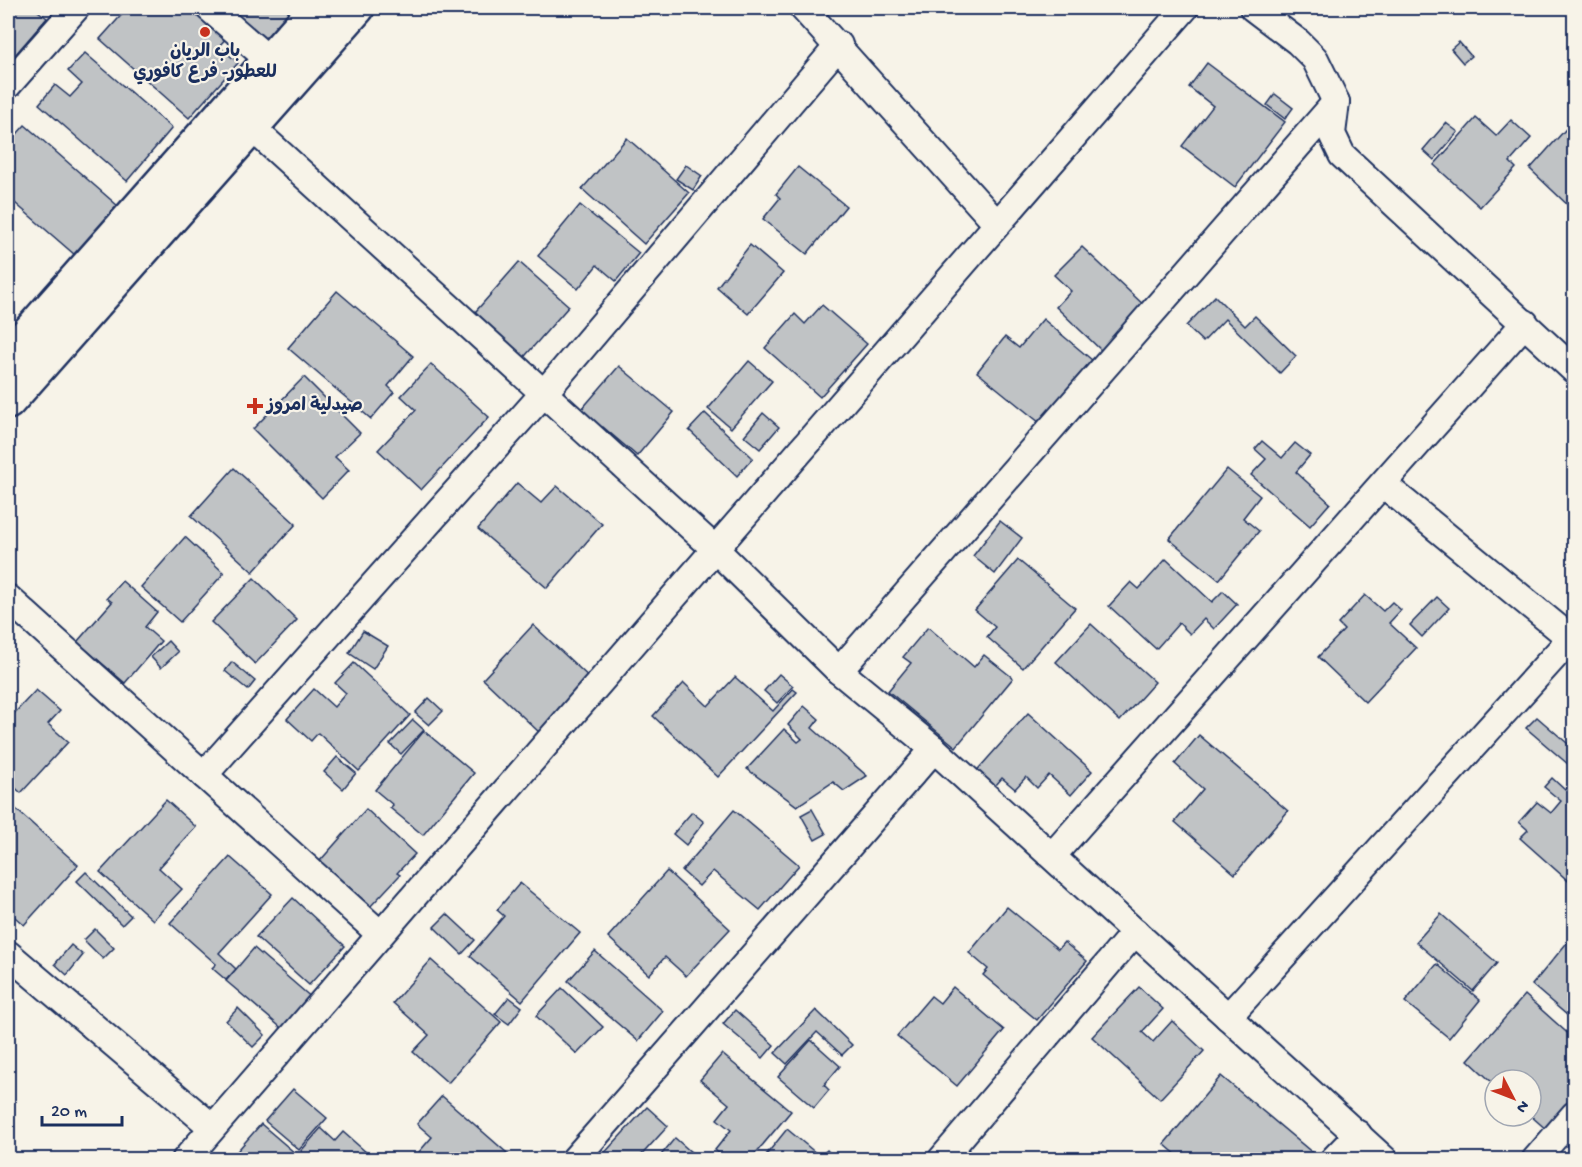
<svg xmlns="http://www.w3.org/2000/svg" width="1582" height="1167" font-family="'Gochi Hand','Playpen Sans Arabic',sans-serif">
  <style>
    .building { fill: #c0c3c5; stroke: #1b2f5e; stroke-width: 1.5 }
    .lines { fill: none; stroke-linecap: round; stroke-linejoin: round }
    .street-casing { stroke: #1b2f5e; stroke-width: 30 }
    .secondary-casing { stroke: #1b2f5e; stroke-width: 38 }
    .street { stroke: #f7f3e8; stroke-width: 26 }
    .secondary { stroke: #f7f3e8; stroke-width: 33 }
    .poi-dot { fill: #c8321e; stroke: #f7f3e8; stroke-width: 2 }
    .labels { text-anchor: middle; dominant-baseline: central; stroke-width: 4.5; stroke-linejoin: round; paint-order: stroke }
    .poi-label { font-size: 18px; font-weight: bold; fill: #1b2f5e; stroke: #f7f3e8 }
  </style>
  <rect width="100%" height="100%" fill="#f7f3e8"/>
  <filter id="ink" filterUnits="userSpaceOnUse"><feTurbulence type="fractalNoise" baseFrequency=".0167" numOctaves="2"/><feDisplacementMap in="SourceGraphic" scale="12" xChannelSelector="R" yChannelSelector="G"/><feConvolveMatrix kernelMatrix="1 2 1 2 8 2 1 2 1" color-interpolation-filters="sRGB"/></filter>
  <g filter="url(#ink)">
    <g class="building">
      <path d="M8 8H34L47 18 8 63Z"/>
      <path d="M124 8H200L230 34 219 46 238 63 189 118 100 39 126 10Z"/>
      <path d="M227 8H304L268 46Z"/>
      <path d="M1459 42 1471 56 1463 63 1451 49Z"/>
      <path d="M85 53 172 128 127 181 39 104 55 85 70 97 82 84 68 71Z"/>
      <path d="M1207 63 1285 122 1235 187 1182 146 1213 106 1189 87Z"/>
      <path d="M1275 94 1293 108 1285 119 1267 105Z"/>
      <path d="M1476 118 1496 136 1511 120 1531 138 1510 162 1516 168 1480 207 1434 165Z"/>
      <path d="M1574 120V211L1530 169Z"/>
      <path d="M1446 123 1458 132 1434 160 1423 150Z"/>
      <path d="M25 125 118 206 75 255 8 197V144Z"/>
      <path d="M627 138 689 193 644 244 582 189Z"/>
      <path d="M686 165 702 176 693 190 676 179Z"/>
      <path d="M798 167 846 206 807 254 763 219 780 198 776 194Z"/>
      <path d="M580 205 639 253 616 281 597 265 578 289 538 256Z"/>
      <path d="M750 245 783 273 748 314 717 287Z"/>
      <path d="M1082 247 1147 308 1104 353 1056 307 1071 291 1054 275Z"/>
      <path d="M519 262 569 306 519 363 469 319Z"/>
      <path d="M337 291 413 356 388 386 394 392 371 419 288 348Z"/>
      <path d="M1215 296 1245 326 1255 316 1296 356 1280 373 1225 319 1203 342 1186 326Z"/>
      <path d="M822 305 867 344 820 397 765 348 795 314 805 324Z"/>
      <path d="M1043 319 1092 360 1040 423 977 372 1005 337 1019 348Z"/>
      <path d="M749 361 772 381 731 428 708 409Z"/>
      <path d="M431 364 489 417 421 490 378 450 416 410 401 396Z"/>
      <path d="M619 366 674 412 637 456 603 427 595 435 575 417Z"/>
      <path d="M304 377 360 433 335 457 349 470 322 498 253 429Z"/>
      <path d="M705 413 753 458 737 476 689 430Z"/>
      <path d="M763 413 779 427 760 449 744 436Z"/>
      <path d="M1262 441 1282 458 1295 443 1310 455 1296 472 1330 503 1310 526 1251 475 1266 459 1255 449Z"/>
      <path d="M234 468 296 524 253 572 191 516Z"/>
      <path d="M1227 469 1260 496 1243 518 1259 531 1219 580 1169 539Z"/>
      <path d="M517 483 541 503 557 486 602 524 547 588 478 529Z"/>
      <path d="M1000 521 1022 538 995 574 973 556Z"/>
      <path d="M185 537 224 573 180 622 141 587Z"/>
      <path d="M1166 559 1212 602 1223 591 1237 604 1214 629 1204 619 1190 634 1179 623 1156 649 1109 606 1131 582 1139 589Z"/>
      <path d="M1018 560 1075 608 1023 668 987 637 995 627 975 610Z"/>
      <path d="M254 578 297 620 255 664 211 622Z"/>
      <path d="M122 581 157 612 145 627 161 641 125 683 77 642 112 602 107 598Z"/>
      <path d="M1365 595 1383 611 1392 602 1401 610 1389 623 1416 648 1365 702 1318 657 1344 630 1338 624Z"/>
      <path d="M1437 597 1449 608 1422 637 1410 625Z"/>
      <path d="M1091 624 1155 682 1120 721 1056 662Z"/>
      <path d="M533 625 592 680 541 734 483 679Z"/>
      <path d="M928 627 974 667 984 655 1013 678 956 747 888 691 911 663 903 657Z"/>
      <path d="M363 631 388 646 373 669 349 653Z"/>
      <path d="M168 641 178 652 161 668 151 657Z"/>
      <path d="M232 662 255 681 248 690 225 671Z"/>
      <path d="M354 663 410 715 359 771 318 733 311 741 287 719 314 689 334 707 346 693 335 683Z"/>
      <path d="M779 674 793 686 777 703 764 691Z"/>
      <path d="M735 677 773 711 793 689 797 692 718 777 653 716 684 683 708 706Z"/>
      <path d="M36 690 60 711 48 724 68 742 21 793 8 781V720Z"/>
      <path d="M429 698 443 711 429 725 415 713Z"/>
      <path d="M804 706 819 719 812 728 867 776 844 791 833 782 797 806 747 769 784 729 798 742 802 739 788 725Z"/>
      <path d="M1028 713 1092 771 1071 795 1049 775 1037 788 1026 777 1015 789 1002 778 990 792 972 776Z"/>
      <path d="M1537 717 1574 749V759L1569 765 1526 728Z"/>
      <path d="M413 720 424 730 401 754 390 744Z"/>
      <path d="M424 731 474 773 423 835 390 808 393 805 375 790Z"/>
      <path d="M1199 735 1288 811 1235 874 1175 822 1203 789 1175 764Z"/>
      <path d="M337 757 356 773 343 789 324 772Z"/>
      <path d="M1552 778 1565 790 1574 782V886L1520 838 1528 830 1519 822 1537 802 1551 813 1561 801 1544 787Z"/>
      <path d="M166 800 196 827 159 868 182 889 153 920 100 872Z"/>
      <path d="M8 802 78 865 24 925 8 911V903L11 899 8 896Z"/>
      <path d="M366 809 415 854 397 873 400 875 369 908 319 862Z"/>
      <path d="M812 809 826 834 815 840 801 815Z"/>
      <path d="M734 810 799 865 760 910 713 871 699 886 682 871Z"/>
      <path d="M692 812 704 822 686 845 673 834Z"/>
      <path d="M230 857 272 894 219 953 236 969 226 980 212 968 216 964 170 923Z"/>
      <path d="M667 871 730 929 686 976 665 957 649 975 608 937Z"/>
      <path d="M86 872 131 916 122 925 77 881Z"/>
      <path d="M520 883 580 933 522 1001 470 956 504 916 497 910Z"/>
      <path d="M293 898 345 946 309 985 256 937Z"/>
      <path d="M1007 907 1058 949 1064 942 1087 961 1037 1020 983 975 988 969 969 953Z"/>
      <path d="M447 914 475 940 462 954 434 927Z"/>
      <path d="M1441 914 1497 963 1473 991 1416 942Z"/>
      <path d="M95 929 114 948 103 959 84 940Z"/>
      <path d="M1570 939 1574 943V1021L1532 985Z"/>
      <path d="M71 945 83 955 67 975 55 964Z"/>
      <path d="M254 948 313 999 285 1031 226 981Z"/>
      <path d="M595 951 663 1011 638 1041 568 981Z"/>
      <path d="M431 960 501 1022 448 1083 413 1052 429 1035 393 1003Z"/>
      <path d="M1437 964 1480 1000 1449 1038 1405 1002Z"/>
      <path d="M953 987 1004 1030 957 1086 897 1036 931 996 940 1003Z"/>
      <path d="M1139 987 1163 1009 1142 1032 1153 1042 1172 1021 1204 1051 1160 1099 1092 1037Z"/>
      <path d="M562 988 603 1027 577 1054 536 1016Z"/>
      <path d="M1525 995 1574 1039V1101L1548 1131 1531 1116V1080H1495V1085L1468 1060Z"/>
      <path d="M509 997 522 1007 509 1024 495 1014Z"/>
      <path d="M238 1008 265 1035 253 1047 226 1021Z"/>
      <path d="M735 1010 774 1045 763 1058 723 1024Z"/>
      <path d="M816 1010 852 1045 842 1055 817 1032 787 1064 775 1053Z"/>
      <path d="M811 1040 840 1066 824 1085 829 1090 814 1108 778 1077Z"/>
      <path d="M722 1054 791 1111 750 1160H727L715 1150 731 1130 717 1119 729 1104 700 1080Z"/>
      <path d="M1221 1076 1321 1160H1179L1180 1158 1164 1144Z"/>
      <path d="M293 1089 327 1118 299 1150 265 1121Z"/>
      <path d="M442 1096 515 1160H412L432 1137 417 1124Z"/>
      <path d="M647 1107 668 1126 637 1160H598Z"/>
      <path d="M261 1124 303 1160H235L232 1157Z"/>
      <path d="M321 1128 335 1141 343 1132 375 1160H311L301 1151Z"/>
      <path d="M787 1129 817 1154 812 1160H789L783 1155 780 1160H762Z"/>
      <path d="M675 1138 700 1160H657Z"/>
      <path d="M827 1150 836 1160H816Z"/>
    </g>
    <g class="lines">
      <defs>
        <g id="street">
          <path d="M209 8 269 60"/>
          <path d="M803 8 997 224"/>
          <path d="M1253 8 1298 42 1315 59 1336 102 1332 134 1342 155 1574 370"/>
          <path d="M8 85 76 8"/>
          <path d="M239 116 715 549 839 671 934 749 1385 1160"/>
          <path d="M1383 484 1574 641"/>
          <path d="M8 598 380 934"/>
          <path d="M839 671 1336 102"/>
          <path d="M204 775 544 393 839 45"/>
          <path d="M1052 856 1525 323"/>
          <path d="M8 954 212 1127"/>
          <path d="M1228 1017 1574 635"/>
          <path d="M185 1160 1185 8"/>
          <path d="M574 1160 934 749"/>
          <path d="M941 1160 1135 932"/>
          <path d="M1333 1160 1358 1134"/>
          <path d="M1535 1160 1574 1115"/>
        </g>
        <g id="secondary">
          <path d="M8 356 316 8"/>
          <path d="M8 402 357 8"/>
        </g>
      </defs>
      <use href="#street" class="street-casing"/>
      <use href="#secondary" class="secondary-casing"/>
      <use href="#street" class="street"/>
      <use href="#secondary" class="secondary"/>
    </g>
  </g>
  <g class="poi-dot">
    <circle cx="205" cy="32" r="6"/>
    <path d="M252 397h6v6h6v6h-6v6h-6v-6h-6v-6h6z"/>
  </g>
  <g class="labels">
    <g class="poi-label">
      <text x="205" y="52">باب الريان<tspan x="205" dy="21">للعطور- فرع كافوري</tspan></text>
      <text x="267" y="406" text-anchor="start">صيدلية امروز</text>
    </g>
  </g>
  <rect width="1582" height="1167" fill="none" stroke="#f7f3e8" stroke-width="30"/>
  <rect x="15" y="15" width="1552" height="1137" fill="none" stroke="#1b2f5e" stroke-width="2" filter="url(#ink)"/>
  <g transform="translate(1513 1098) rotate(132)"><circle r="28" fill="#f7f3e8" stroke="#9fa5b1" stroke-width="1.5"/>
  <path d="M0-4.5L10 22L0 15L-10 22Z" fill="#c8321e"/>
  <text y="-9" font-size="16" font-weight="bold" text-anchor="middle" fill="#1b2f5e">N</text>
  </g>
  <path d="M42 1116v9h80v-9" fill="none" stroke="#1b2f5e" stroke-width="3"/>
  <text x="51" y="1116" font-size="18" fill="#1b2f5e" stroke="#f7f3e8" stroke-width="4.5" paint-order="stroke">20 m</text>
</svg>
